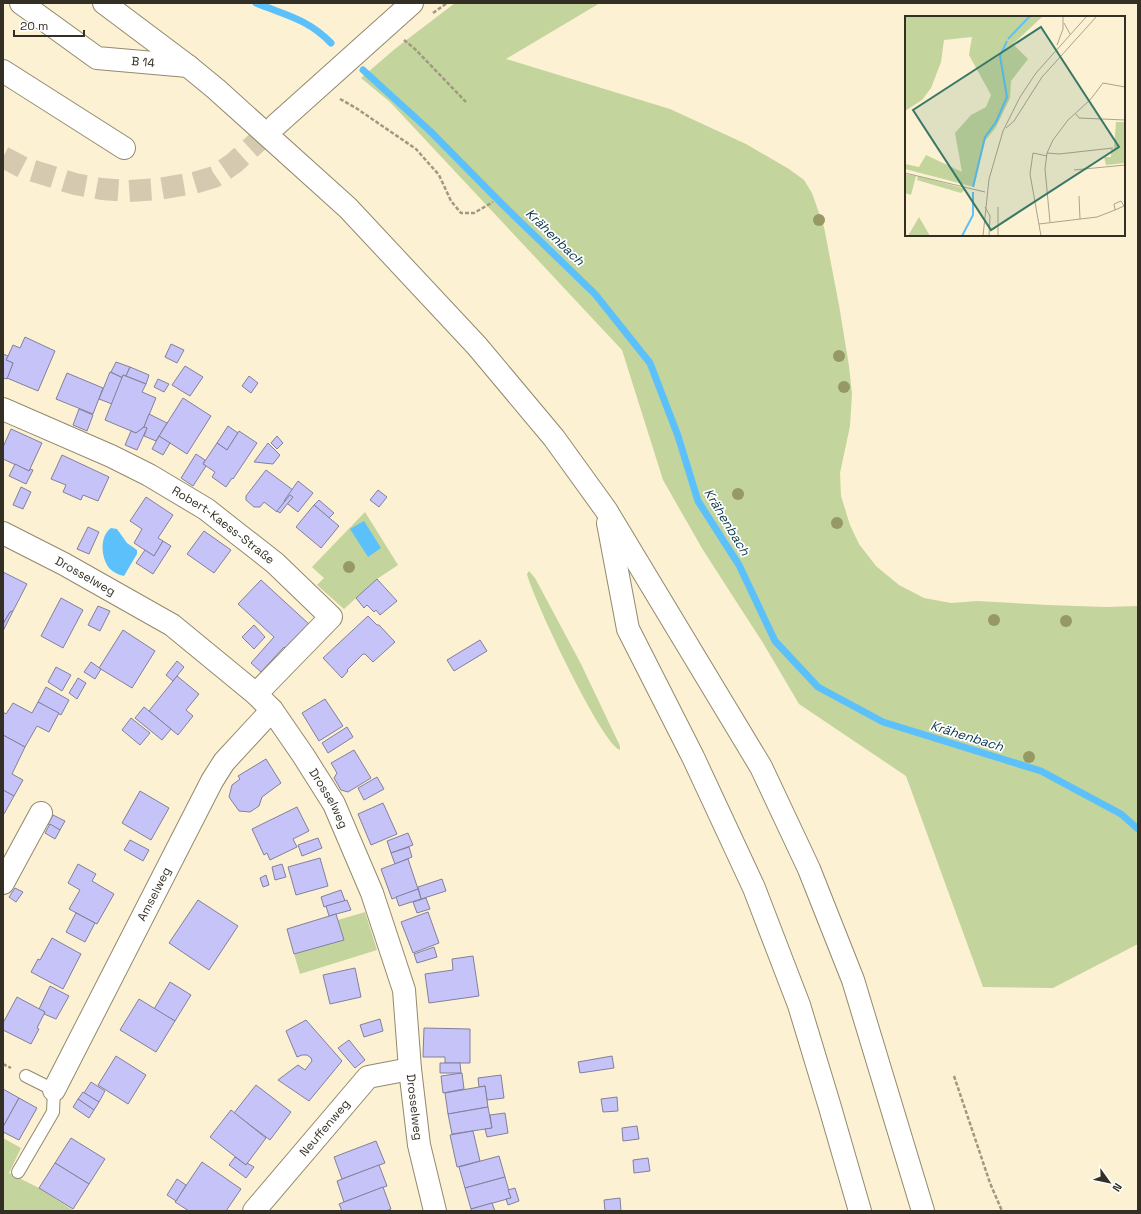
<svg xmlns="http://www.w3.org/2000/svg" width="1141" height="1214" font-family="'Space Grotesk',sans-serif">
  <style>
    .green { fill: #c3d49c }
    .water { fill: #5cc1fa }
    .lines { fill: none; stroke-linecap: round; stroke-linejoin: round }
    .stream { stroke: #5cc1fa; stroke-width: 7 }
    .building { fill: #c6c3f9; stroke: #82809b }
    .secondary-tunnel { stroke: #d5cab0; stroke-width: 22; stroke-dasharray: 22 11; stroke-linecap: butt }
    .lane-casing { stroke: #93896d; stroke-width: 14 }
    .street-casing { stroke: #93896d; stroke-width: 24 }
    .secondary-casing { stroke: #93896d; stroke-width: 24 }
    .primary-casing { stroke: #93896d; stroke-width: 24 }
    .path { stroke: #a19883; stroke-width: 2.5; stroke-dasharray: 4 2; stroke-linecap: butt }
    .lane { stroke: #fff; stroke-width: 12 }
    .street { stroke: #fff; stroke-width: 22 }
    .secondary { stroke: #fff; stroke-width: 22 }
    .primary { stroke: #fff; stroke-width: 22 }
    .tree { fill: #969964 }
    .labels { text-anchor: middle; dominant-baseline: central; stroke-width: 3.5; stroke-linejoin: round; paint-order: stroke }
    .street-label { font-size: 12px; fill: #332f24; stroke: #fff }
    .water-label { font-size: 13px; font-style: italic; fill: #09364d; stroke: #fff }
    .inset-river { fill: none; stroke: #5cc1fa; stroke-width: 2 }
    .inset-road { fill: none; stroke: #aca38d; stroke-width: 1 }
    .view { fill: #397866; fill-opacity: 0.15; stroke: #397866; stroke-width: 2 }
    .inset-edge { fill: none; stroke: #332f24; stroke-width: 2 }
  </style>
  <rect width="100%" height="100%" fill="#fdf1d3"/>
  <g class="green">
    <path d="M455 3H600L506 59 670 109 746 144 789 169 804 180 812 193 824 227 839 305 849 366 852 394 850 426 840 473 841 496 850 525 859 544 876 566 899 585 924 598 951 603 977 601 1048 605 1106 607 1138 606V944L1053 988 983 987 906 776 799 704 763 643 703 550 663 480 622 350 390 102 361 78 396 48Z"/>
    <path d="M365 512 398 565 377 579 344 609 317 585 324 578 312 567Z"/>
    <path d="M529 571 535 578 581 664 620 746V750C603 747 532 597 527 574Z"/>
    <path d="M365 912 377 950 300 974 294 954 343 940 338 920Z"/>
    <path d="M3 1138 21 1148 9 1173 39 1188 74 1211H3Z"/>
  </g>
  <g class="water">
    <path d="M364 521 381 548 368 557 350 529Z"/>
    <path d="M111 528 117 529 127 543 137 550V554L124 576C119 575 113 572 110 569 101 559 99 536 111 528Z"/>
  </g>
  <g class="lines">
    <g class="stream">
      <path d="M256 3C285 15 308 19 331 43"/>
      <path d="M363 70 430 131 502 204 595 294 650 363 678 436 698 501 739 565 775 641 818 687 883 722 1041 771 1121 814 1138 829"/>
    </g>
  </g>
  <g class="building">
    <path d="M25 337 55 351 38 391 7 378 13 363 6 360 8 356 13 345 20 348Z"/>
    <path d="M171 344 184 350 177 363 165 357Z"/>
    <path d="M3 354 8 356 6 360 13 363 7 379 3 378Z"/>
    <path d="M116 362 130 367 126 376 123 375V378L111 372Z"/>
    <path d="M185 366 203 377 190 396 172 385Z"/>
    <path d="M130 367 149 375 146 384 126 376Z"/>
    <path d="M110 372 123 378 112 404 99 399Z"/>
    <path d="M67 373 103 388 93 414 56 399Z"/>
    <path d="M123 375 146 384 142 392 156 398 144 427 136 433 105 420Z"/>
    <path d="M249 376 258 383 251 393 242 386Z"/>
    <path d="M158 379 169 384 164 392 154 387Z"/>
    <path d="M183 398 211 416 187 454 159 436Z"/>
    <path d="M79 409 93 415 87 431 73 425Z"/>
    <path d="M149 414 167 423 156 441 144 436 147 428 144 427Z"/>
    <path d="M228 426 238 433 227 450 217 443Z"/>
    <path d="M144 427 147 428 137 450 125 445 131 431 136 433Z"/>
    <path d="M11 429 42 443 29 471 3 459V447Z"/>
    <path d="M239 431 257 443 233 479 232 478 226 487 212 477 215 472 203 464 217 443 227 450Z"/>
    <path d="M159 436 170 443 163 455 152 449Z"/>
    <path d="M277 436 283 443 277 449 271 443Z"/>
    <path d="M268 443 280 455 273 464 254 462Z"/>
    <path d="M196 454 205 460 203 464 206 466 193 486 181 478Z"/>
    <path d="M62 455 109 477 98 501 83 495 81 500 63 492 66 485 51 479Z"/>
    <path d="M15 464 29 471 30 469 33 470 26 484 9 476Z"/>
    <path d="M266 470 293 490 277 512 264 502 260 507H254L246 500V496Z"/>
    <path d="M298 481 313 493 298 512 284 501Z"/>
    <path d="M21 487 31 492 23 509 13 505Z"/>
    <path d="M378 490 387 497 379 507 370 500Z"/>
    <path d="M290 495 293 497 280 513 277 511Z"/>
    <path d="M146 497 173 515 158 538 163 541 154 556 134 543 142 529 130 521Z"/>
    <path d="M319 500 334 513 329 518 314 505Z"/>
    <path d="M314 505 339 526 321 548 296 527Z"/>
    <path d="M88 527 99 532 89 554 77 549Z"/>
    <path d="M204 531 231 550 214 573 187 554Z"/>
    <path d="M163 541 171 546 153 574 136 563 145 550 154 556Z"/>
    <path d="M3 572 27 584 13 611 10 612 3 624Z"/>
    <path d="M377 579 397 601 380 615 376 610 374 612 367 605 364 608 356 598Z"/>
    <path d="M261 580 310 625 287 650 284 647 261 672 251 663 274 637 238 604Z"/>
    <path d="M61 598 83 610 63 648 41 636Z"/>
    <path d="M98 606 110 611 100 631 88 625Z"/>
    <path d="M13 611 3 631V624L10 612Z"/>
    <path d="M368 616 377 625H379L395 642 373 662 365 654H363L347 670 348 671 342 678 323 658Z"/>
    <path d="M254 625 265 637 254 649 242 637Z"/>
    <path d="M123 630 155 651 132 688 99 668Z"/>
    <path d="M480 640 487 651 454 671 447 660Z"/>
    <path d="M177 661 184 667 173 681 166 675Z"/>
    <path d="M91 662 101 669 95 679 84 672Z"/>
    <path d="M56 667 71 675 62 691 48 682Z"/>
    <path d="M177 676 199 694 186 710 193 716 178 735 149 711Z"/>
    <path d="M78 678 86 683 77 699 69 693Z"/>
    <path d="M46 687 69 700 61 715 38 702Z"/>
    <path d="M325 699 343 726 319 741 302 713Z"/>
    <path d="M38 702 59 713 49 732 37 726 25 747 3 735V712L6 714 13 703 32 713Z"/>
    <path d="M144 707 171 729 162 740 135 718Z"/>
    <path d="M131 718 150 733 140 745 122 730Z"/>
    <path d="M347 727 353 737 328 753 322 743Z"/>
    <path d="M3 735 25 747 12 774 23 780 14 796 3 790Z"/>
    <path d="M354 750 371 778 348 792 341 790 334 778 337 773 331 763Z"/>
    <path d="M266 759 281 783 262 797 259 806 250 812 239 811 229 797 232 785 240 779 238 776Z"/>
    <path d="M377 777 384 789 364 800 358 788Z"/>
    <path d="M3 790 14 796 4 814H3Z"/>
    <path d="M140 791 169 808 151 840 122 823Z"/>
    <path d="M383 803 397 834 371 845 358 814Z"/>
    <path d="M297 807 309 831 293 839 297 847 270 860 267 853 264 855 252 829Z"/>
    <path d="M53 815 65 821 60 830 48 824Z"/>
    <path d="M50 824 60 830 55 839 45 833Z"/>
    <path d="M408 833 413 845 391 853 387 841Z"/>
    <path d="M318 838 322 848 302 856 298 845Z"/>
    <path d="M130 840 149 850 143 861 124 850Z"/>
    <path d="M409 847 412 857 395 864 391 853Z"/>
    <path d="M320 858 328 886 296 895 288 867Z"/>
    <path d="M408 859 418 889 392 899 381 869Z"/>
    <path d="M78 864 96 874 92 881 114 894 97 924 69 909 80 890 68 883Z"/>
    <path d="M282 864 286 877 275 880 272 867Z"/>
    <path d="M266 875 269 885 263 887 260 878Z"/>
    <path d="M442 879 446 891 421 899 418 887Z"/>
    <path d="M15 888 23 892 16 902 9 897Z"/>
    <path d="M418 889 421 899 399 906 396 897Z"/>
    <path d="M341 890 345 901 324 907 321 897Z"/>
    <path d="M426 898 430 909 417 913 413 902Z"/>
    <path d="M198 900 238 926 209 970 169 943Z"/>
    <path d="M347 900 351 910 329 916 326 906Z"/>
    <path d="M428 912 439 943 413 953 401 922Z"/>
    <path d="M76 913 95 923 85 942 66 932Z"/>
    <path d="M336 914 344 940 294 954 287 929Z"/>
    <path d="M52 938 81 954 63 989 31 972 38 959 40 960Z"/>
    <path d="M434 947 437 957 417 963 414 954Z"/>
    <path d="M473 956 479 996 429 1003 425 974 453 970 452 959Z"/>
    <path d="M355 968 361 997 330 1004 323 975Z"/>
    <path d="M170 982 191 995 175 1021 154 1009Z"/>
    <path d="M50 986 69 996 56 1019 44 1014 45 1012 39 1009Z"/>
    <path d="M17 997 45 1012 37 1028 39 1029 31 1044 3 1030V1023Z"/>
    <path d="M139 999 175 1021 156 1052 120 1030Z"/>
    <path d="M380 1019 383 1031 364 1037 360 1025Z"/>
    <path d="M306 1020 342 1061 309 1101 278 1080 298 1065 305 1070 312 1061 311 1058 307 1055H302L297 1057 286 1031Z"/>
    <path d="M424 1028 470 1029V1063H445V1057H423Z"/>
    <path d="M349 1040 365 1060 355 1068 338 1048Z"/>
    <path d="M116 1056 146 1075 128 1104 98 1085Z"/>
    <path d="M612 1056 614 1068 580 1073 578 1062Z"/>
    <path d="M440 1063H460L461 1073H440Z"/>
    <path d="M462 1073 464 1089 443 1093 441 1076Z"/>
    <path d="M501 1075 504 1098 487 1100 485 1086 479 1087 478 1078Z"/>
    <path d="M91 1082 105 1091 99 1102 84 1093Z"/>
    <path d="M256 1085 291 1112 270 1140 234 1113Z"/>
    <path d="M485 1086 488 1107 448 1114 445 1093Z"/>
    <path d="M3 1089 19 1098 3 1127Z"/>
    <path d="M83 1092 99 1102 94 1110 78 1099Z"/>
    <path d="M617 1097 618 1111 603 1112 601 1099Z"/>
    <path d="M19 1098 37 1108 19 1140 3 1132V1127Z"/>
    <path d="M78 1099 94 1110 89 1118 73 1107Z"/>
    <path d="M488 1107 492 1128 452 1134 448 1114Z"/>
    <path d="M231 1110 266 1138 246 1165 210 1137Z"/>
    <path d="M505 1113 508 1133 487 1137 485 1129 492 1128 490 1115Z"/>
    <path d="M637 1126 639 1139 623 1141 622 1128Z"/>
    <path d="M473 1131 480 1161 457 1167 450 1135Z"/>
    <path d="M71 1138 105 1159 89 1184 55 1163Z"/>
    <path d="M376 1141 385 1163 342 1179 334 1157Z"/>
    <path d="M499 1156 505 1177 465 1188 459 1167Z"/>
    <path d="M235 1157 246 1165 247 1163 254 1167 246 1178 229 1165Z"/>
    <path d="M648 1158 650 1171 634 1173 633 1160Z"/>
    <path d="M202 1162 241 1189 226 1211H189L175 1202Z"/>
    <path d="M55 1163 89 1184 73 1209 39 1188Z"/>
    <path d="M379 1165 387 1186 344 1202 337 1181Z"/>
    <path d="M505 1177 511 1198 471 1209 465 1188Z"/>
    <path d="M177 1179 186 1185 176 1201 167 1195Z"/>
    <path d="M383 1187 391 1209 386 1211H342L339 1204Z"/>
    <path d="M515 1188 519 1201 508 1205 506 1199 511 1198 508 1190Z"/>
    <path d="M620 1198 621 1211H605L604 1200Z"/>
    <path d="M492 1203 495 1211H472L471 1209Z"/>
  </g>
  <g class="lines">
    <path class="secondary-tunnel" d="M3 157 24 168 75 184 102 189 129 191 158 189 194 183 214 177 234 163 276 125"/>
    <defs>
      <path id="lane" d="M18 1172 53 1112 54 1090 26 1076"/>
      <g id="street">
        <path id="s1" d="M3 409 111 456 149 475 206 509 275 563 331 617 256 694"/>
        <path id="s2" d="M3 533 64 564 172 625 256 694 272 710 303 755 334 804 372 893 404 990 410 1069 419 1145 435 1211"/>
        <path d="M3 883 41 813"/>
        <path id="s3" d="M54 1090 212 781 224 762 272 710"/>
        <path id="s4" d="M254 1211 368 1077 410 1069"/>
      </g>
      <g id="secondary">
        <path d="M3 71 124 148"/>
        <path d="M276 125 412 3"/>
      </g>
      <g id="primary">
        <path id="s5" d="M21 3 97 58 188 66"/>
        <path d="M104 3 188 66 216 89 348 208 477 346 554 438 606 510 761 767 809 869 853 980 923 1211"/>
        <path d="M608 523 628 629 693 757 754 888 799 1005 829 1104 860 1211"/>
      </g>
    </defs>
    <use href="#lane" class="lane-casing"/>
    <use href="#street" class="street-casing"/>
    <use href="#secondary" class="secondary-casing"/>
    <use href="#primary" class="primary-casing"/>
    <g class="path">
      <path d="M433 13 447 3"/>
      <path d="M404 40 415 49 466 102"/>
      <path d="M340 99 356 108 416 149 439 175 451 201 461 213H474L493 202"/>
      <path d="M3 1064 11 1068"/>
      <path d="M954 1076 990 1183 1002 1211"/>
    </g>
    <use href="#lane" class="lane"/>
    <use href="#street" class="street"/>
    <use href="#secondary" class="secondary"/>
    <use href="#primary" class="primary"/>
  </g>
  <g class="tree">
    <circle cx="819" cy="220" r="6"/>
    <circle cx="839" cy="356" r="6"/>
    <circle cx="844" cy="387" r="6"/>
    <circle cx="738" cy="494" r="6"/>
    <circle cx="837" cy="523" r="6"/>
    <circle cx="349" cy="567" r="6"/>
    <circle cx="994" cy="620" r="6"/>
    <circle cx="1066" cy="621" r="6"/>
    <circle cx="1029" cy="757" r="6"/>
  </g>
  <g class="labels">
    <g class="street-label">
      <text stroke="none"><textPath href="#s5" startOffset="140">B 14</textPath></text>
      <text stroke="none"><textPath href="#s1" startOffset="250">Robert-Kaess-Straße</textPath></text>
      <text stroke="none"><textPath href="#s2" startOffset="93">Drosselweg</textPath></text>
      <text stroke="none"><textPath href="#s2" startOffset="429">Drosselweg</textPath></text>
      <text stroke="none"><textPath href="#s3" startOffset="220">Amselweg</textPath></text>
      <text stroke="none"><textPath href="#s2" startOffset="753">Drosselweg</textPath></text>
      <text stroke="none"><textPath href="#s4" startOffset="109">Neuffenweg</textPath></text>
    </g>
    <g class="water-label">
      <text transform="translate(555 237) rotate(44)">Krähenbach</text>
      <text transform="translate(727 522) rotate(59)">Krähenbach</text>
      <text transform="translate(967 736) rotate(17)">Krähenbach</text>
    </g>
  </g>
  <g transform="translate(905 16)">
    <rect width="220" height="220" fill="#fdf1d3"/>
    <path d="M0 0H138L108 28 123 43 106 65 105 82 91 111 80 125 69 171 0 153V148L14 151 21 139 57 156 50 117 66 99 81 91 86 79 64 39 67 21 39 24 36 46 26 72 17 84 0 95ZM211 106H220V147L201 149 199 141H206V133H209ZM0 158 11 160 6 179 0 177ZM13 160 61 173 56 177 12 164ZM14 201 25 220H3Z" fill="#c3d49c"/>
    <path class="inset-river" d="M103 23 125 0M68 171 80 121 91 106 102 81 95 40 102 25M57 220 68 199V176"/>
    <path class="inset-road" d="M159 7 165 18M152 29 158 13V0M171 98 174 102 220 104M101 112 109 105 137 61 192 0M142 137 154 138 208 132M169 154 220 149M0 157 80 176M174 180 175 203M80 191 85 200 84 220M145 206 140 153 142 137 148 124 163 104 185 84 198 67 220 71M134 208 192 201 210 194 219 190 216 185 209 188 210 194M78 220 84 163 98 115 115 81 131 57 182 0M93 220V191M136 220 125 158 128 137 142 140"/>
    <path class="view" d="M136 11 214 131 86 214 8 94Z"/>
    <rect width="220" height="220" class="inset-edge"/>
  </g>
  <rect width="1141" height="1214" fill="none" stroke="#332f24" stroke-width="8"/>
  <g transform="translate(1109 1182) rotate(123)" stroke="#ffffff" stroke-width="3" paint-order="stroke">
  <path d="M0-3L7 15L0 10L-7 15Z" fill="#332f24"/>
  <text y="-6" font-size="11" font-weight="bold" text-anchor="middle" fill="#332f24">N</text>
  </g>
  <path d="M14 30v6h70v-6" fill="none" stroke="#332f24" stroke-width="2"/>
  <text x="20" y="30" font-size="12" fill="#332f24" stroke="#ffffff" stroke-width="3" paint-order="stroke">20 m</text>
</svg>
